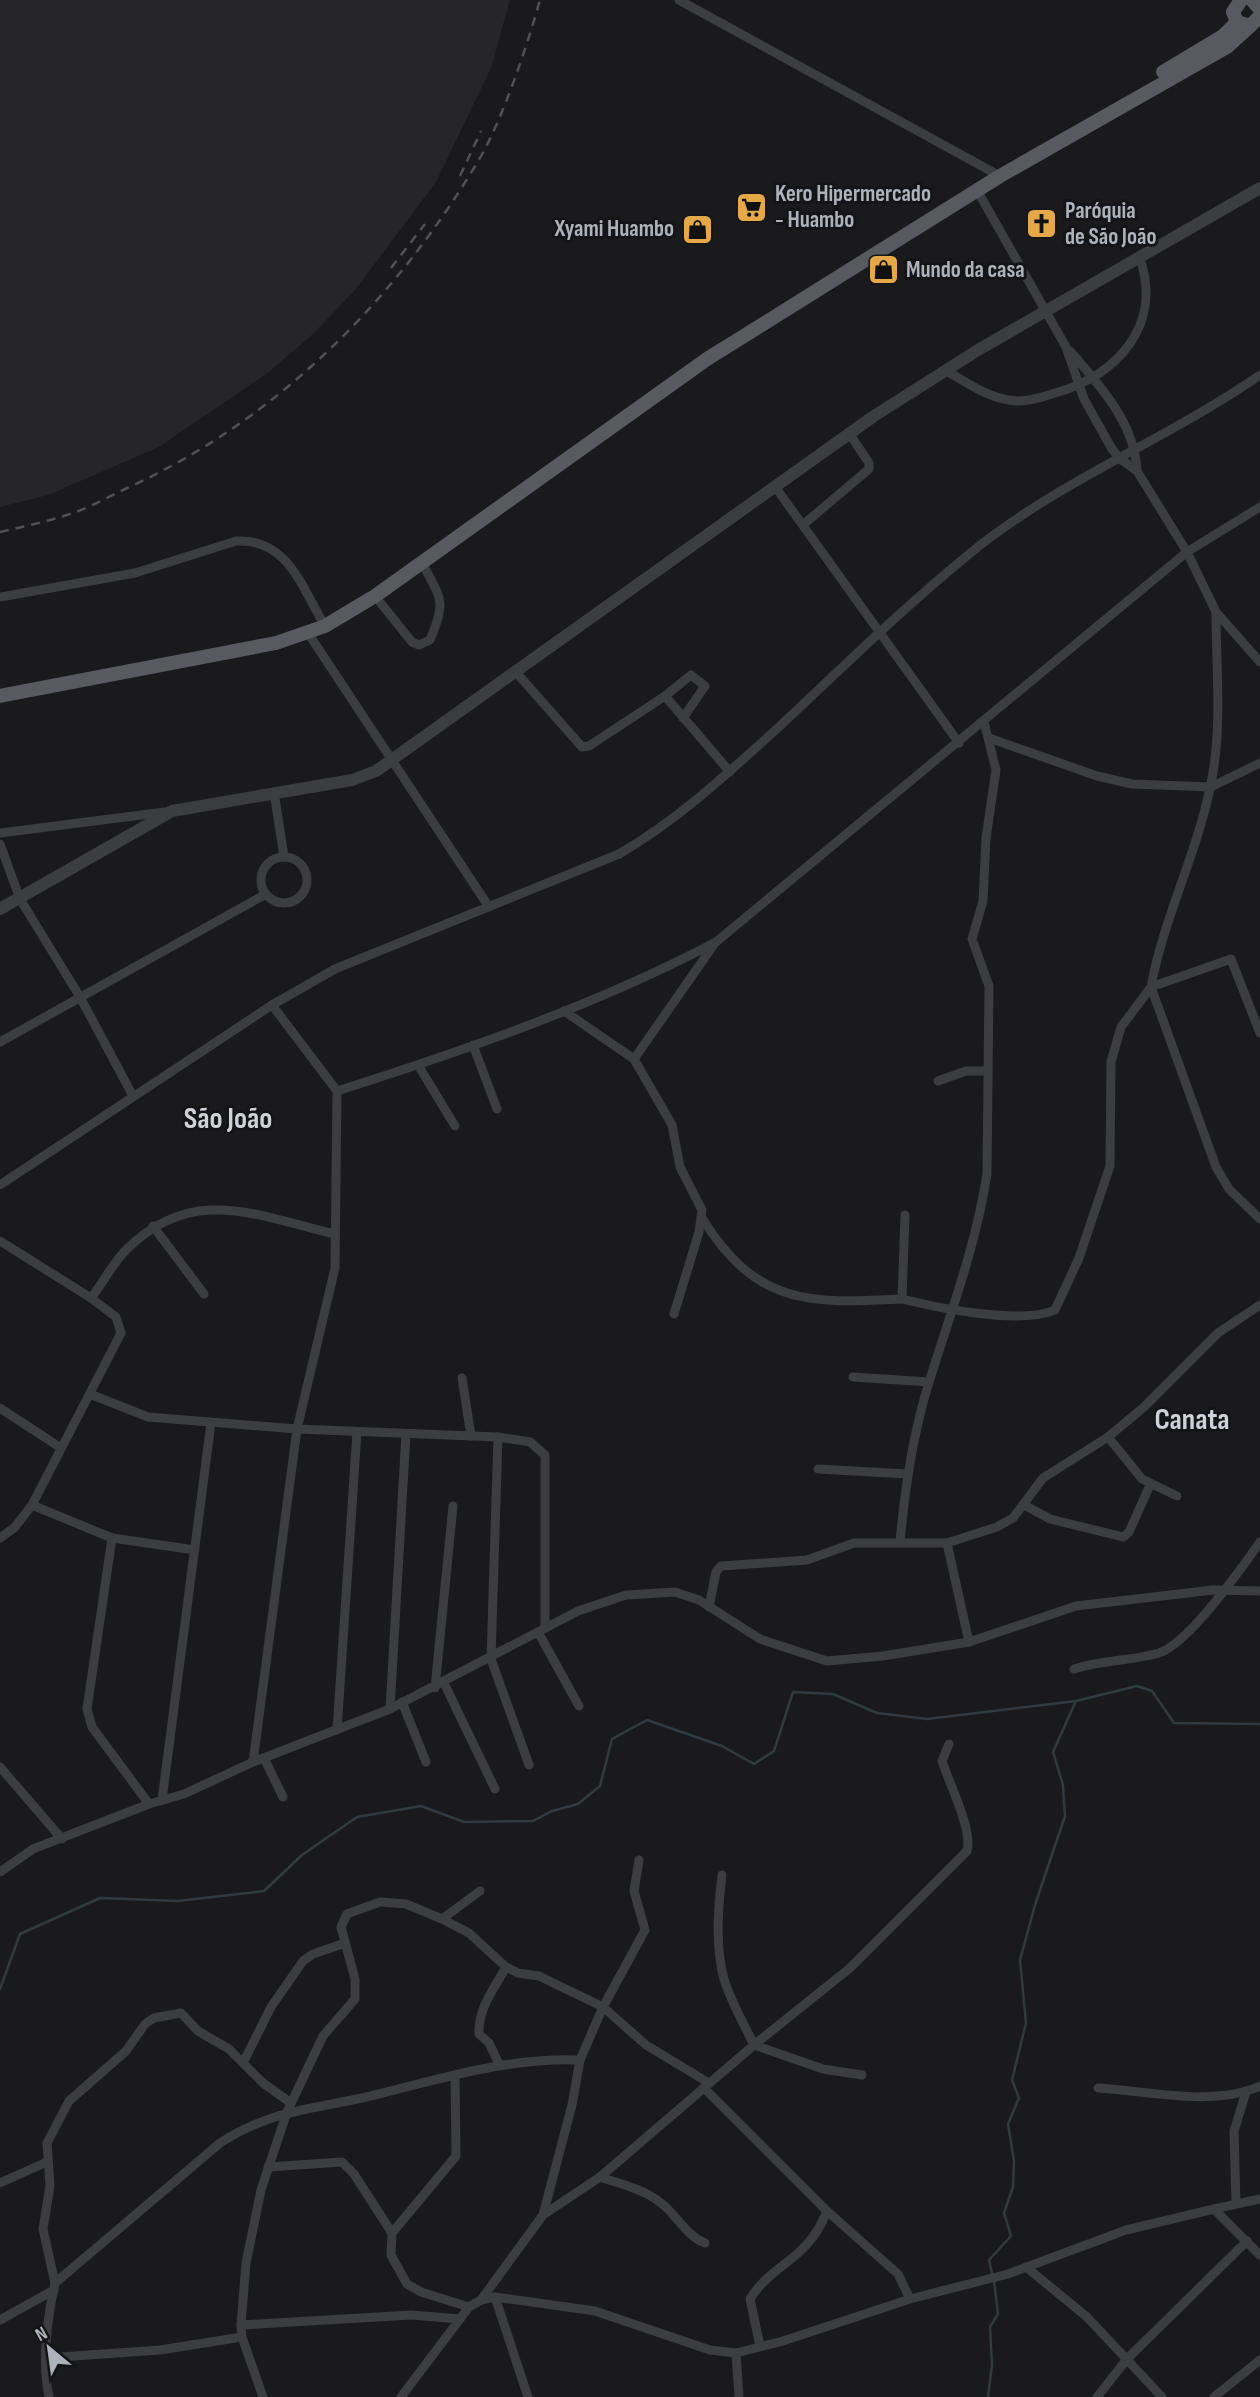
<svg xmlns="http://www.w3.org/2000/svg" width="1260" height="2397" font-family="'Sofia Sans Condensed',sans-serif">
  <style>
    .built { fill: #262629 }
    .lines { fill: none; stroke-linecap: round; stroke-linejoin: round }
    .stream { stroke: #313a3f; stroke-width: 2.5 }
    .minor { stroke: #3b3d41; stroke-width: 9 }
    .tertiary { stroke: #3b3d41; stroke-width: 12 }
    .primary { stroke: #585a60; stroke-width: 14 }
    .rail { stroke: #4f5156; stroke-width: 2.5; stroke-dasharray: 9 7; stroke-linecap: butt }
    .labels { text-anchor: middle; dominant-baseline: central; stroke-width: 6; stroke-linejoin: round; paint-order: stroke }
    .poi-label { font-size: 23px; font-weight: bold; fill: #aeb2bb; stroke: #151517; text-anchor: start }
    .district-label { font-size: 30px; font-weight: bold; fill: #ced1d7; stroke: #151517 }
  </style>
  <rect width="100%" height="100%" fill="#1a1a1c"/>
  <path class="built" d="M0 0H510L491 68 436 182 355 290 314 333 269 372 159 447 48 495 0 507Z"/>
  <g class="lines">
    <g class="stream">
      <path d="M0 1989 20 1934 100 1898 178 1901 264 1891 302 1855 357 1817 421 1806 464 1822 533 1821 552 1811 578 1804 600 1786 612 1739 647 1720 722 1746 754 1764 774 1751 793 1692 833 1694 877 1713 927 1719 1076 1701 1137 1686 1152 1691 1174 1723 1260 1724"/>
      <path d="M992 2274 989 2260 1011 2236 1004 2213 1013 2187 1014 2161 1008 2124 1019 2098 1012 2080 1026 2023 1020 1960 1035 1905 1065 1816 1063 1785 1053 1752 1075 1703"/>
      <path d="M988 2397 992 2365 990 2327 998 2314 994 2281"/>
    </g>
    <g class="minor">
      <path d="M679 0 1000 176"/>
      <path d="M977 190 1066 347 1084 399 1112 449 1119 458 1137 471 1187 552 1216 612 1260 662"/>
      <path d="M1070 351C1100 386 1135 423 1137 471"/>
      <path d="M945 370C964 381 985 396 1008 400 1024 403 1040 398 1055 393 1117 376 1163 325 1140 259"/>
      <path d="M776 488 959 743"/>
      <path d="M804 524 869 469V463L849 433"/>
      <path d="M375 596 412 642 419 645 430 640C447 600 441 599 422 563"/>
      <path d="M0 597 135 573 236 541C288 538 302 588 325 626"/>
      <path d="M1216 612C1216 670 1223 731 1210 788 1196 856 1163 920 1151 987L1216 1167 1229 1189 1260 1219"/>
      <path d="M308 633 489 907"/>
      <path d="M515 671 582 747 589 746 665 696 730 772"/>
      <path d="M665 696 691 675 705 686 683 718"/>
      <path d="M989 738 1097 776 1132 784 1211 787 1260 763"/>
      <path d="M274 792 284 857"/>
      <path d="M0 833 165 812"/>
      <path d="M0 844 20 899 80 997 133 1096"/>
      <circle cx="284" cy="880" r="23"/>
      <path d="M564 1011 634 1059 672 1125 680 1167 702 1210 699 1232 674 1314"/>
      <path d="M0 1042 266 894"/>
      <path d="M473 1045 497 1109"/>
      <path d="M634 1059 715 943"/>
      <path d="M418 1065 455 1126"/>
      <path d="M938 1081 966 1071H987"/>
      <path d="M337 1091C466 1050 596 1005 716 942L1187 552 1260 507"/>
      <path d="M0 1185 272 1005 335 969 619 854C679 819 728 773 780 726 842 668 902 609 968 555 1056 482 1166 440 1260 375"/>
      <path d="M905 1215 902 1299C938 1308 1021 1325 1055 1310L1079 1258 1110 1166 1111 1062 1121 1027 1151 987 1231 959 1260 1033"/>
      <path d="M702 1218C756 1305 808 1304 902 1299"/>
      <path d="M153 1226 204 1294"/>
      <path d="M0 1241 91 1298 116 1317 121 1333 32 1505 15 1527 0 1538"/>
      <path d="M91 1298C103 1283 112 1264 126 1250 192 1184 255 1215 334 1234"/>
      <path d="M853 1377 929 1382"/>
      <path d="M462 1378 471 1436"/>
      <path d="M90 1394 148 1417 297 1429 498 1437 530 1442 545 1455V1627"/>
      <path d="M0 1408 61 1448"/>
      <path d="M498 1437 491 1659 529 1765"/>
      <path d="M1108 1437 1142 1479 1177 1496"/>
      <path d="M818 1469 907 1474"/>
      <path d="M32 1505 112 1538 87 1709 92 1727 149 1804"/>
      <path d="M1024 1505 1050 1519 1123 1537 1129 1532 1150 1485"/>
      <path d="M112 1538 195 1550"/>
      <path d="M900 1542C905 1487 913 1432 930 1379 951 1312 976 1245 987 1174L989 986 972 939 983 901 986 838 996 770 984 722"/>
      <path d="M947 1543 969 1642"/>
      <path d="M709 1607 716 1572 721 1566 807 1560 854 1543H947L997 1527 1013 1518 1043 1478 1108 1437 1144 1407 1218 1333 1260 1305"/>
      <path d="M538 1632 579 1706"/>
      <path d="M1074 1669C1102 1660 1131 1661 1159 1653 1189 1643 1241 1569 1260 1542"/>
      <path d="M444 1683 495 1789"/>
      <path d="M435 1688 453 1506"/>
      <path d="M402 1702 426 1762"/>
      <path d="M390 1709 406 1434"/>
      <path d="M337 1730 357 1432"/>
      <path d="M264 1758 283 1797"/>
      <path d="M253 1762 297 1429 335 1268 337 1091 272 1005"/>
      <path d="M0 1767 62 1839"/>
      <path d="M162 1800 211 1423"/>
      <path d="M0 1872 33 1849 149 1804 184 1794 253 1762 390 1709 578 1611 626 1595 675 1592 699 1600 760 1639 827 1661 883 1656 969 1642 1076 1606 1213 1590 1260 1591"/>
      <path d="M722 1875C718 1908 715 1946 724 1979 731 2002 744 2024 754 2045L823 2069 862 2075"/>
      <path d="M442 1919 480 1891"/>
      <path d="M244 2061 271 2007 303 1961 313 1954 345 1943"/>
      <path d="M499 2064 489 2043 479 2034C478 2008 494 1989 506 1967"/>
      <path d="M455 2075 456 2156 392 2233 391 2255 407 2284 421 2292 469 2307"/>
      <path d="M704 2088 827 2211 898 2274 910 2299"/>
      <path d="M1098 2088C1149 2091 1212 2107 1260 2086"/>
      <path d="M268 2167 342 2162 354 2174 392 2233"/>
      <path d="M600 2177C620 2184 644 2189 661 2203 677 2215 685 2235 705 2243"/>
      <path d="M0 2183 47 2162"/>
      <path d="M1236 2203 1234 2131 1246 2092"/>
      <path d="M1214 2209 1260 2199"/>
      <path d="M543 2215 572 2105 580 2060 603 2007 645 1930 634 1891 639 1860"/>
      <path d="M1026 2267 1087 2317 1162 2397"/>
      <path d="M55 2283 43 2229 50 2186 47 2143 69 2101 126 2051 145 2024 154 2018 181 2013 198 2031 229 2049 263 2083 291 2103"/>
      <path d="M495 2297 528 2397"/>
      <path d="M481 2300 543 2215 600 2177 754 2045 850 1968 967 1851C973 1830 949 1783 942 1761L949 1744"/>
      <path d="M0 2320 54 2290"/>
      <path d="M241 2325 411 2315 460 2319"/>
      <path d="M760 2346 750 2299C773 2262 807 2262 827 2211"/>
      <path d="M736 2353 739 2397"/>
      <path d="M46 2358 160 2350 242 2337"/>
      <path d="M49 2397C41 2360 47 2319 55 2283L220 2143C271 2110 310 2110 366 2097 438 2080 506 2057 580 2060"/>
      <path d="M263 2397 242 2337 241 2325 246 2263 261 2190 287 2112 323 2036 355 1999V1979L341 1927 347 1914 380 1902 406 1904 442 1919 469 1933 506 1967 518 1973 539 1976 603 2007 646 2045 709 2083"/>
      <path d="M401 2397 469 2307 481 2300 495 2297 595 2311 710 2350 736 2353 783 2341 910 2299 1008 2274 1126 2230 1214 2209 1260 2255"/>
      <path d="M1097 2397 1127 2359 1247 2241"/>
      <path d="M1214 2397 1260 2360"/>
    </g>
    <path class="tertiary" d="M0 909 172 811 352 780 376 771 874 416 978 350 1260 188"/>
    <g class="primary">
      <path d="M1241 0 1233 12 1237 22 1250 26 1260 16"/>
      <path d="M1252 0 1260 9"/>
      <path d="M1163 72 1223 36 1237 22"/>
      <path d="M0 696 276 643 325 626 375 596 707 359 1000 176 1227 47 1250 26"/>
    </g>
    <g class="rail">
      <path d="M460 176 481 131"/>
      <path d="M391 268 425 224"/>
      <path d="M0 532C22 527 45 522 67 515 87 509 106 498 125 489 274 422 393 303 477 163 502 122 527 46 540 0"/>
    </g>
  </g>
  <defs>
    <symbol id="supermarket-square" viewBox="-11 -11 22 22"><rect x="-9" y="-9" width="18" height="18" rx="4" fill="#e5a849" stroke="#151517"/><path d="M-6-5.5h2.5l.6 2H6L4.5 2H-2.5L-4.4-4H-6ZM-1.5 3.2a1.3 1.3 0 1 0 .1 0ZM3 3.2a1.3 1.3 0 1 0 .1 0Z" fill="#111"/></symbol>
    <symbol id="church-square" viewBox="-11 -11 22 22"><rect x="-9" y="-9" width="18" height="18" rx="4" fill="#e5a849" stroke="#151517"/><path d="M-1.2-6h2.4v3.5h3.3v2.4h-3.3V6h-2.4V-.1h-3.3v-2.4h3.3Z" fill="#111"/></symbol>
    <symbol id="shop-square" viewBox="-11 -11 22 22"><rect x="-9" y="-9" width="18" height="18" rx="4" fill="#e5a849" stroke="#151517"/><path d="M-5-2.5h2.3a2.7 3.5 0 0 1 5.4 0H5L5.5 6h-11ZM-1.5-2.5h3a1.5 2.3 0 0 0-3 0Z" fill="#111"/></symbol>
  </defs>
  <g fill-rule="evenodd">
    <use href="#supermarket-square" x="734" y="190" width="35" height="35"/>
    <use href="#church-square" x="1024" y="206" width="35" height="35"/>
    <use href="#shop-square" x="680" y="212" width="35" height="35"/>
    <use href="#shop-square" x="866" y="252" width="35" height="35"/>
  </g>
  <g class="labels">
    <g class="poi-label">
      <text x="775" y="194">Kero Hipermercado<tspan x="775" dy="26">- Huambo</tspan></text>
      <text x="1065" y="211">Paróquia<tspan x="1065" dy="26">de São João</tspan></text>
      <text x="674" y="229" text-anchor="end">Xyami Huambo</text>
      <text x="906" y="270">Mundo da casa</text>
    </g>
    <g class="district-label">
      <text x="228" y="1119">São João</text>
      <text x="1192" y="1420">Canata</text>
    </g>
  </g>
  <g transform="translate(49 2348) rotate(331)" stroke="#151517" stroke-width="5" paint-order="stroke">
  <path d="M0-5L12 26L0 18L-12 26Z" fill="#aeb2bb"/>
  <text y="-10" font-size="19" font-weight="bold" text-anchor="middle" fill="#aeb2bb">N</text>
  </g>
</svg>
